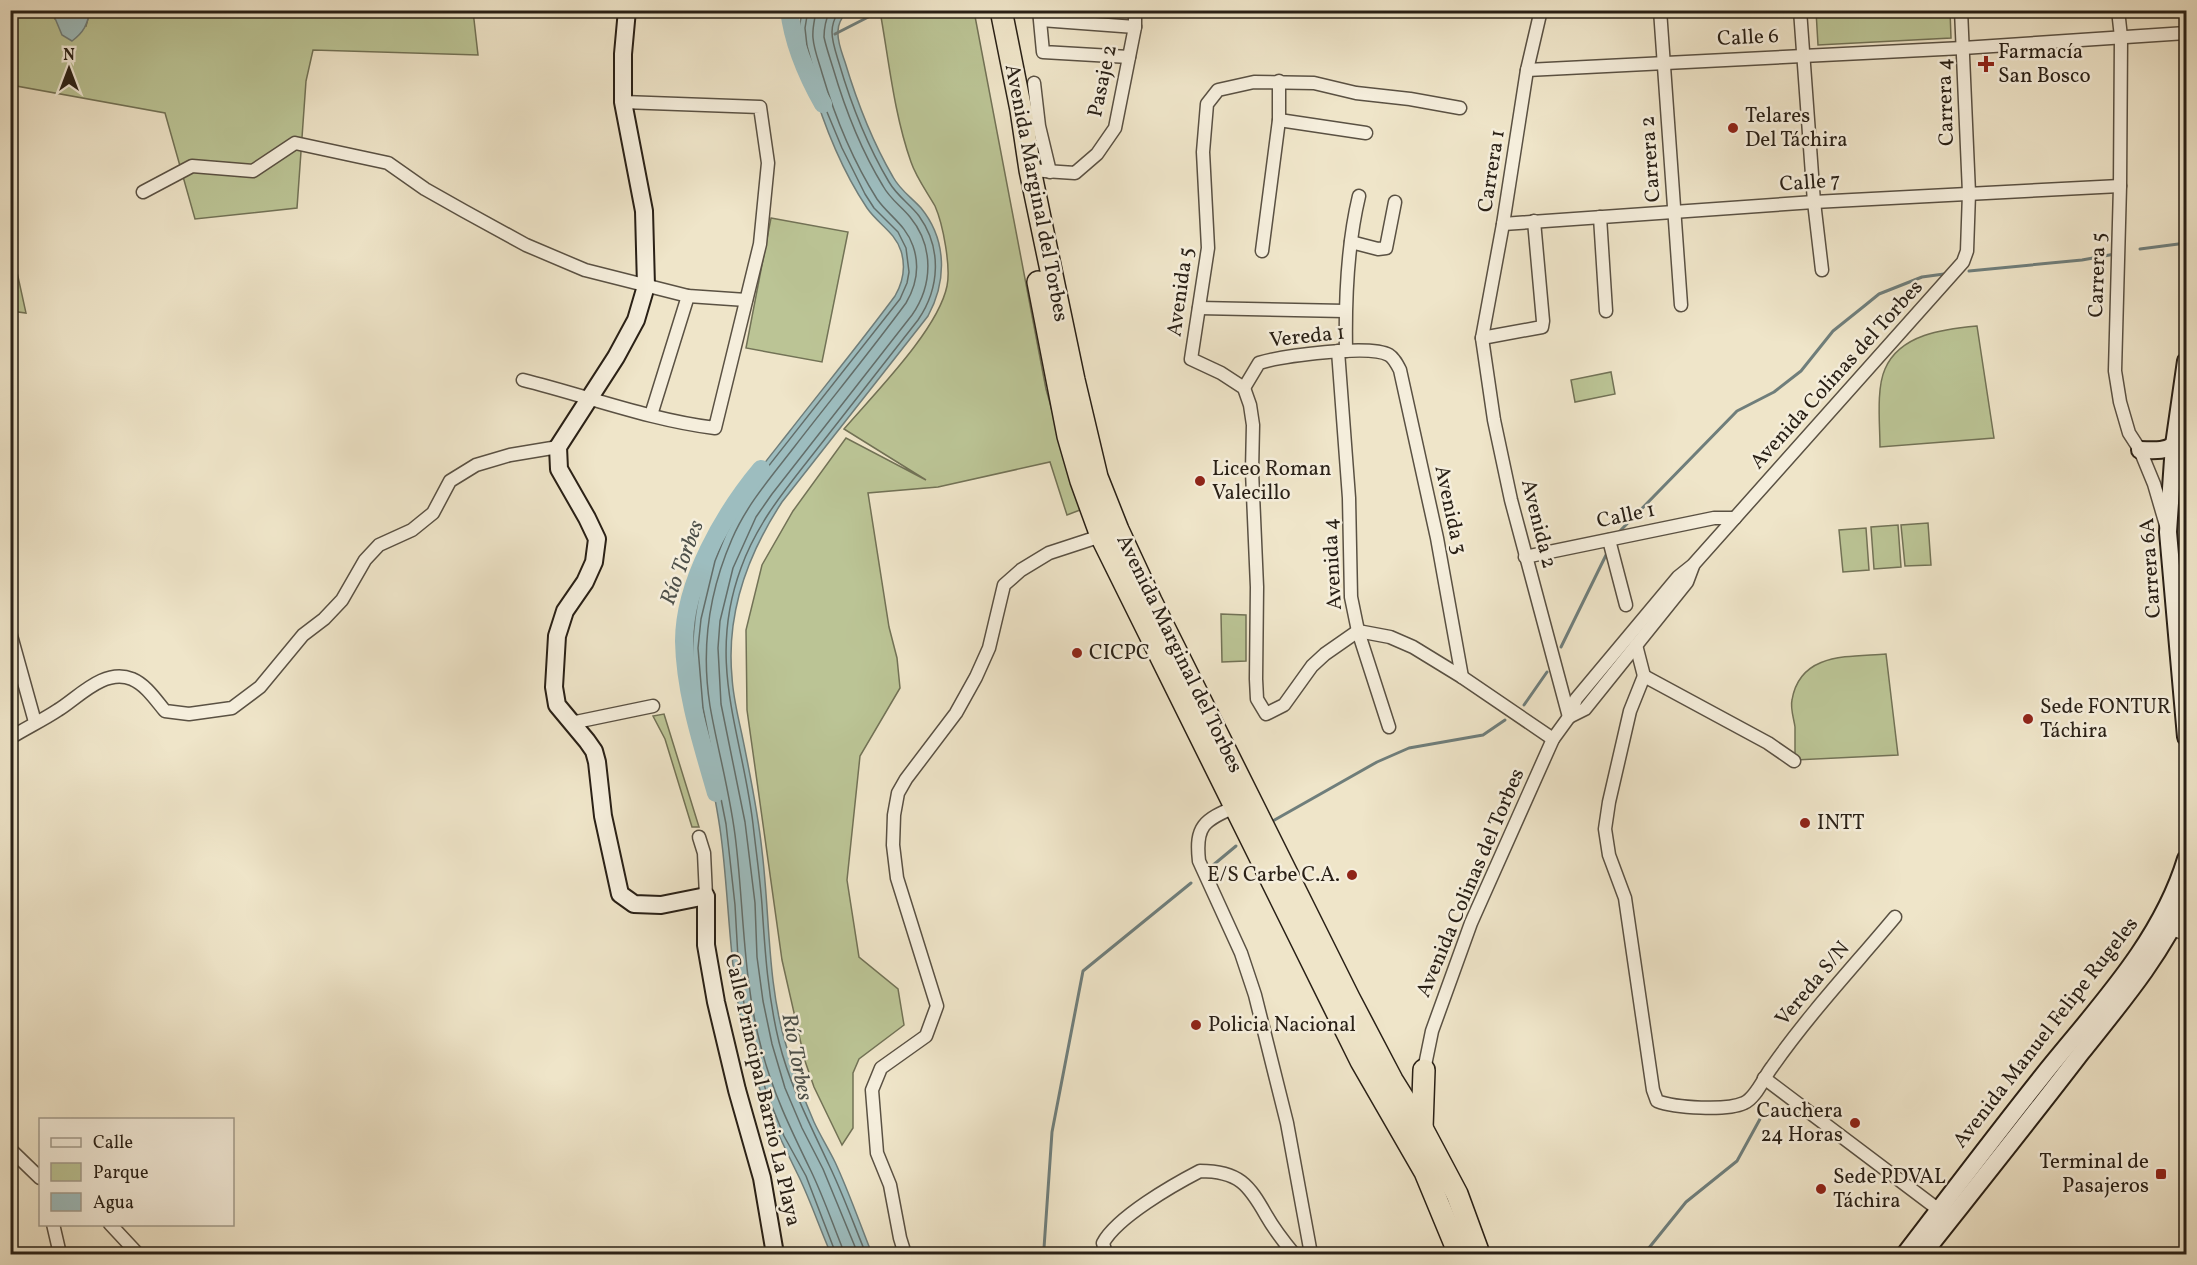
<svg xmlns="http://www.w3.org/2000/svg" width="2197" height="1265" font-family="Vollkorn,serif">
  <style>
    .green { fill: #bbc495; stroke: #727256; stroke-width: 1.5 }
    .water { fill: #9dbdbf; stroke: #6f7e7b; stroke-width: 1.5 }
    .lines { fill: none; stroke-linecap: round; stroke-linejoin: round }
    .shore { stroke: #636e6a; stroke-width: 1.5 }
    .stream { stroke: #6f7e7b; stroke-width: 3 }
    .river { stroke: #9dbdbf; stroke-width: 18 }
    .street-casing { stroke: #5a5143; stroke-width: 15 }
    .secondary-casing { stroke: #292016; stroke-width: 20 }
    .highway-casing { stroke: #292016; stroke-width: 24 }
    .street { stroke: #f5eedc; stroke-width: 12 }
    .secondary { stroke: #f5eedc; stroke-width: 16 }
    .highway { stroke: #efe5c9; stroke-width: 21 }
    .poi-dot { fill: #8f2418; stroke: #f5eedc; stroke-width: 2 }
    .labels { text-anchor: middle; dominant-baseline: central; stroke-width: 5; stroke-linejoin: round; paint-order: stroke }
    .street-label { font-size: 21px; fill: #292016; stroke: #f5eedc }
    .poi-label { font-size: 21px; fill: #292016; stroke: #f5eedc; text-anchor: start }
    .water-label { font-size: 22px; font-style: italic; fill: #4c4f49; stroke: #f5eedc }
  </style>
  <rect width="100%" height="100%" fill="#efe5c9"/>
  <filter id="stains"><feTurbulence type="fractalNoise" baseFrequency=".00333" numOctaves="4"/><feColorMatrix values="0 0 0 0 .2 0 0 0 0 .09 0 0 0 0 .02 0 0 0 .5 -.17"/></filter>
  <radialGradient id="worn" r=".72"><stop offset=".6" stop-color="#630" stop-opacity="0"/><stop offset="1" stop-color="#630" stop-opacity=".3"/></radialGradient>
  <g class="green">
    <path d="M10 11H52L55 19 86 26 90 11H473L478 55 313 50 306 81 297 208 195 219 165 113 11 85Z"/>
    <path d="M880 11H974L1046 389 1080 510 1067 515 1050 462 938 487 868 493 889 627 897 658 900 688 860 756 847 880 859 957 898 989 904 1025 859 1059 853 1073V1128L842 1145 814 1087 805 1061 782 960 747 710 746 630 762 565 793 511 846 438 926 480 844 429C874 394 938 330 947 286 951 267 943 224 935 206 927 192 916 177 911 162 894 114 889 61 880 11Z"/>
    <path d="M1816 11H1950L1951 38 1818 45Z"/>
    <path d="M771 218 848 232 822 362 746 348Z"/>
    <path d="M11 261 15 263 26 313 11 311Z"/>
    <path d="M1977 326 1994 438 1880 447C1880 425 1876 389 1885 369 1900 334 1944 329 1977 326Z"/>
    <path d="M1611 372 1615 394 1575 402 1571 380Z"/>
    <path d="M1928 523 1931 565 1905 566 1901 525Z"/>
    <path d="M1898 525 1901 567 1874 569 1871 527Z"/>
    <path d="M1866 528 1869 570 1843 572 1839 530Z"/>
    <path d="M1221 614 1246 615V661L1222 662Z"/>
    <path d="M1886 654 1898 755 1795 760C1795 749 1795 738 1795 727 1794 719 1790 708 1792 700 1800 652 1849 657 1886 654Z"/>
    <path d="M664 714 699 827H692L665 739 653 716Z"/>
  </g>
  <g class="water">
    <path d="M52 11H90C87 25 84 32 72 41L62 35Z"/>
    <path d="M803 11H847C842 17 838 23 838 31 837 41 842 53 845 62 857 102 872 141 893 177 900 190 911 197 921 208 947 240 947 281 928 316L782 502C748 554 726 613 732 677 733 697 738 716 742 735 750 774 758 812 762 851 770 915 767 983 786 1045 794 1071 803 1097 814 1122 820 1135 828 1148 835 1162 849 1192 860 1224 872 1254H831C820 1229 811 1202 799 1177 779 1136 759 1096 748 1051 730 985 730 912 722 844 717 798 705 754 697 710 686 650 695 585 721 531 738 494 764 464 789 432 824 387 861 342 895 296 903 282 906 267 901 251 895 232 878 224 867 208 841 169 823 123 810 78 806 65 801 51 799 38 799 28 800 19 803 11Z"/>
  </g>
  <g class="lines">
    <g class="shore">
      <path d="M808 10 805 28 807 46 822 100 842 148 865 194 874 208 898 232 906 248 909 272 907 283 900 299 756 482 740 508 726 534 715 561 701 619 698 648 703 708 726 824 735 905 738 958 744 1004 753 1049 767 1094 784 1136 806 1176 836 1254"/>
      <path d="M816 10C815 20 812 28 813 38 814 50 819 62 822 73 835 117 853 161 877 199 889 216 906 225 913 246 920 266 916 286 906 303 870 352 832 398 795 446 772 476 747 504 732 539 709 592 701 649 710 706 718 752 731 796 736 843 744 911 743 980 761 1047 772 1091 791 1130 811 1171 823 1196 832 1222 842 1247L843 1254"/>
      <path d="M830 10C826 19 824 28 824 37 826 47 830 58 833 68 845 109 861 150 883 186 890 199 901 206 910 217 934 246 933 285 912 315L772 494 756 517 733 568 720 621 718 648 721 704 745 822 755 903 757 957 763 1001 772 1044 785 1088 802 1128 823 1169 858 1254"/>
      <path d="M839 10C835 17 832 24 832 32 832 42 836 53 839 63 851 104 867 145 889 182 897 196 910 204 919 216 942 248 940 288 918 320 886 361 853 403 821 444 790 484 758 520 741 568 706 663 742 732 753 824 756 851 760 878 762 905 765 952 768 997 779 1042 790 1086 810 1124 829 1165 843 1194 854 1225 866 1254"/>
    </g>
    <g class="stream">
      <path d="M835 34 882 10"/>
      <path d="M2140 249 2186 243"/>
      <path d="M1969 271 2082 260 2115 254"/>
      <path d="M1619 532 1737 411 1774 392 1801 371 1833 331 1863 307 1879 294 1922 277 1944 274"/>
      <path d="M1561 647 1608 551"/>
      <path d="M1524 705 1547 672"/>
      <path d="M1271 822 1377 762 1409 748 1483 735 1505 720"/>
      <path d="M1212 866 1236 846"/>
      <path d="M1039 1254 1044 1248 1052 1132 1083 971 1191 883"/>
      <path d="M1644 1254 1686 1202 1737 1161 1760 1119"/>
    </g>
    <g class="river">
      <path d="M789 10C793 43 807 76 823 104"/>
      <path d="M716 793C702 744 685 693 684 641 684 583 724 513 761 469"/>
    </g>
    <defs>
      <g id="street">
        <path d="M1039 10 1043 52 1129 57"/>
        <path d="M1541 10 1527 70 1503 224 1482 338 1494 420 1511 500 1569 717"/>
        <path d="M1660 10 1681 305"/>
        <path d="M1800 10 1814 202 1822 270"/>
        <path d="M2118 10 2121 37 2120 186 2115 371 2120 402 2129 433 2140 450 2154 484 2166 525"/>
        <path d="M1041 20 1135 27"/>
        <path d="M1527 70 1963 48 2186 33"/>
        <path d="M1034 83 1039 126 1050 172"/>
        <path d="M1460 108 1410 99 1356 93 1314 83 1254 82 1218 90 1207 104 1203 152 1208 248 1191 359 1221 373 1244 388 1250 405 1253 425 1252 471 1257 587 1256 679 1257 699 1266 714 1284 705 1312 666 1325 654 1358 631 1390 637 1413 647 1462 677 1553 739"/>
        <path d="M1279 120 1366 133"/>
        <path d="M1030 170 1075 173 1097 154 1115 128 1135 27V10"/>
        <path d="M143 192 192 166 253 171 295 143 388 163 425 189 464 211 526 245 585 270 688 296 746 300"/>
        <path d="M1600 217 1606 311"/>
        <path d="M1503 224 1814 202 2120 186"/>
        <path d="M1351 242 1378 249 1386 248 1395 202"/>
        <path d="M1262 251 1279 120V81"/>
        <path d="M1199 308 1345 311"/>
        <path d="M1482 338 1542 327 1543 321 1534 221"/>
        <path d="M1338 351 1349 498 1351 597 1358 631 1389 727"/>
        <path d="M1346 351C1345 299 1347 246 1359 196"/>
        <path d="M523 380C587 396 650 420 715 428L760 244 768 163 760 107 623 102"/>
        <path d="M1244 388 1259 363C1281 356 1370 344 1389 355 1394 358 1397 364 1400 370L1437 538 1462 677"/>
        <path d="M651 415 688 296"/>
        <path d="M1609 540 1626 605"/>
        <path d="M1525 557 1714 518H1735"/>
        <path d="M10 632 35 722"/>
        <path d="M1636 645 1644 676"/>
        <path d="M1644 676 1630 711 1609 802 1605 829 1609 855 1625 898 1653 1090 1657 1101C1675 1108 1727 1111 1744 1103 1756 1098 1764 1077 1772 1067 1809 1014 1854 966 1895 917"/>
        <path d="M1644 676 1768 743 1794 761"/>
        <path d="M1569 717 1585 709 1687 582 1693 566"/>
        <path d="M571 723 653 706"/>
        <path d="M10 738C26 728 43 720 58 710 79 697 104 668 132 679 146 685 155 699 165 711L189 714 232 708 260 687 303 635 324 619 342 600 365 560 379 545 412 530 433 513 450 481 476 465 510 455 558 447"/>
        <path d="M1235 807C1204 820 1195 826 1199 861L1241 953 1255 995 1287 1123 1311 1254"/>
        <path d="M699 837 704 853 706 896"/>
        <path d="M2172 929 2186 934"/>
        <path d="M1424 1070 1432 1031 1471 923 1553 739 1569 717 1576 699 1678 577 1693 565 1963 262 1967 251 1969 193 1961 10"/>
        <path d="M1764 1078 1939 1210"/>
        <path d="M10 1149 40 1178"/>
        <path d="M53 1224 60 1254"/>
        <path d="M110 1224 138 1254"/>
        <path d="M905 1254 900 1238 890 1185 877 1153 872 1090 881 1068 926 1036 937 1006 897 878 893 845 894 815 898 793 906 779 956 713 976 677 989 648 1004 585 1021 570 1049 553 1101 536"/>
        <path d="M1106 1254 1103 1243C1117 1217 1173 1185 1200 1171 1239 1171 1249 1185 1266 1215 1274 1229 1284 1242 1294 1254"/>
      </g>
      <g id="secondary">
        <path d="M627 10 623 54V102L644 211 646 286 636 320 616 357 558 447 559 469 587 518 597 539 594 562 585 582 565 611 557 636 554 687 557 705 587 741 594 751 597 762 603 816 620 894 634 904 661 905 706 896V945L716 1002 737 1090 762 1178 775 1254"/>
        <path d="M2186 361 2174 445 2168 532 2186 737"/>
        <path d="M2140 450C2152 450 2164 452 2174 445"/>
        <path d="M1905 1254C1951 1194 1997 1133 2044 1074 2097 1008 2161 942 2186 859"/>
        <path d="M1923 1254C1976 1187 2029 1121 2081 1053 2120 1004 2161 956 2186 899"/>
      </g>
      <g id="highway">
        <path d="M1001 10 1021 110 1030 170 1074 380 1097 477 1118 530 1151 601 1349 998 1392 1080 1422 1128 1457 1194 1479 1254"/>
        <path d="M1038 282 1068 436 1081 481 1101 536 1361 1061 1425 1172 1459 1254"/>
        <path d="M1422 1128 1424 1070"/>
      </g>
    </defs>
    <use href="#street" class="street-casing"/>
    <use href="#secondary" class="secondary-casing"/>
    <use href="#highway" class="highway-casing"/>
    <use href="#street" class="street"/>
    <use href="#secondary" class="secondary"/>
    <use href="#highway" class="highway"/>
  </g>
  <g class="poi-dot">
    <path d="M1983 55h6v6h6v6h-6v6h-6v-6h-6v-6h6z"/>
    <circle cx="1733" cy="128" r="6"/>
    <circle cx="1200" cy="481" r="6"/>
    <circle cx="1077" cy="653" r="6"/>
    <circle cx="2028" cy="719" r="6"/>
    <circle cx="1805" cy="823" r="6"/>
    <circle cx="1352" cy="875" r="6"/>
    <circle cx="1196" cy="1025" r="6"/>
    <circle cx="1855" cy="1123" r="6"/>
    <rect x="2155" y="1168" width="12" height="12" rx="3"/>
    <circle cx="1821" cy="1189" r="6"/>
  </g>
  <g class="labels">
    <g class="street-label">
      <text transform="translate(1748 38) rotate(-3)">Calle 6</text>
      <text transform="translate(1103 81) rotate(-78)">Pasaje 2</text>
      <text transform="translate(1946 102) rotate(-92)">Carrera 4</text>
      <text transform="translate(1651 159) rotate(-94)">Carrera 2</text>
      <text transform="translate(1492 171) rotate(-81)">Carrera 1</text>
      <text transform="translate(1810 183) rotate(-4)">Calle 7</text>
      <text transform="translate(1036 193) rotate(79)">Avenida Marginal del Torbes</text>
      <text transform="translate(2098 275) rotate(-88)">Carrera 5</text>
      <text transform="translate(1181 292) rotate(-82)">Avenida 5</text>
      <text transform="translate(1307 337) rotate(-6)">Vereda 1</text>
      <text transform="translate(1837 375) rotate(-48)">Avenida Colinas del Torbes</text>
      <text transform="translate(1450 510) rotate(78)">Avenida 3</text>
      <text transform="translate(1626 516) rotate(-12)">Calle 1</text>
      <text transform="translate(1538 524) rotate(76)">Avenida 2</text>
      <text transform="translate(1333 564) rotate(-93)">Avenida 4</text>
      <text transform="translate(2151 568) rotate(-94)">Carrera 6A</text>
      <text transform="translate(1179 654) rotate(64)">Avenida Marginal del Torbes</text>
      <text transform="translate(1471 883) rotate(-67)">Avenida Colinas del Torbes</text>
      <text transform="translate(1813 984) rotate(-50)">Vereda S/N</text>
      <text transform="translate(2046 1033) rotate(-52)">Avenida Manuel Felipe Rugeles</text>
      <text transform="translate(762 1090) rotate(77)">Calle Principal Barrio La Playa</text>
    </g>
    <g class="poi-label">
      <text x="1998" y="52">Farmacía<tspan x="1998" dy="24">San Bosco</tspan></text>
      <text x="1745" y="116">Telares<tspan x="1745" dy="24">Del Táchira</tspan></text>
      <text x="1212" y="469">Liceo Roman<tspan x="1212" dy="24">Valecillo</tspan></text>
      <text x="1089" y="653">CICPC</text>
      <text x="2040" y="707">Sede FONTUR<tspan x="2040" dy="24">Táchira</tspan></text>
      <text x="1817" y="823">INTT</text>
      <text x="1340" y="875" text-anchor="end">E/S Carbe C.A.</text>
      <text x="1208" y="1025">Policia Nacional</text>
      <text x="1843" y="1111" text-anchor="end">Cauchera<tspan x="1843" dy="24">24 Horas</tspan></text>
      <text x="2149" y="1162" text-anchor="end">Terminal de<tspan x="2149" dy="24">Pasajeros</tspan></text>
      <text x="1833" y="1177">Sede PDVAL<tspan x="1833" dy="24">Táchira</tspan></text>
    </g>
    <g class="water-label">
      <text transform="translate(683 563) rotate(-70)">Río Torbes</text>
      <text transform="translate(796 1057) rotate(79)">Río Torbes</text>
    </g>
  </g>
  <rect width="2197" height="1265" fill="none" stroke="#efe5c9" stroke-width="36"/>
  <rect x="12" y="12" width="2173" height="1241" fill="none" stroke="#292016" stroke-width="3"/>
  <rect x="18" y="18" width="2161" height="1229" fill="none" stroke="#292016" stroke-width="1.5"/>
  <rect x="39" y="1118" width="195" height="108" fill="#f5eedc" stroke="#a39c8d" stroke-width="1.5"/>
  <rect x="51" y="1138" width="30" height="9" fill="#f5eedc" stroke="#a39c8d" stroke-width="1.5"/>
  <text x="93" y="1148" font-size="18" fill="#292016">Calle</text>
  <rect x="51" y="1163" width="30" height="18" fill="#bbc495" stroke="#a39c8d" stroke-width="1.5"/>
  <text x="93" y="1178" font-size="18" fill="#292016">Parque</text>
  <rect x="51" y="1193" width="30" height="18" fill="#9dbdbf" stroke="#a39c8d" stroke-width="1.5"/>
  <text x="93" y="1208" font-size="18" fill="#292016">Agua</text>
  <g transform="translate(69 69)" stroke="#f5eedc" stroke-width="4.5" paint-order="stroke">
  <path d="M0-4.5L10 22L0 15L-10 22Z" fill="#292016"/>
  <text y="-9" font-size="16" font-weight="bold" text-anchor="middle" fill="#292016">N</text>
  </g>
  <rect width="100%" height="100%" filter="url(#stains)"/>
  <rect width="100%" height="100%" fill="url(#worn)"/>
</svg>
